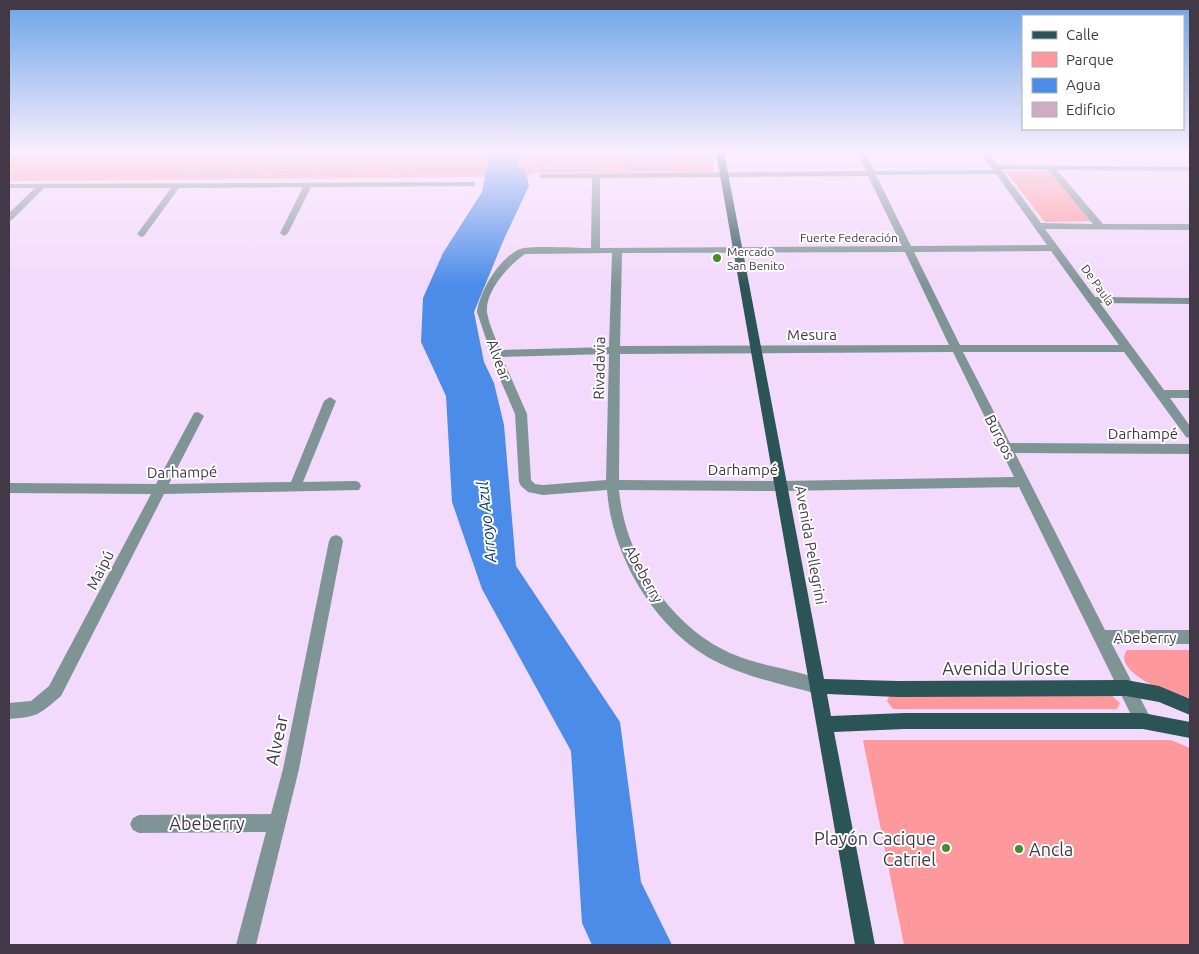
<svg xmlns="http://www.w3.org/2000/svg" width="1199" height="954" font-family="Ubuntu,sans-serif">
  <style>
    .green { fill: #fd989c }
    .water { fill: #4b8ce9 }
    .building { fill: #d0abc5; stroke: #b28ea7 }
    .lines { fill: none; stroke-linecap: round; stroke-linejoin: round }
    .path { stroke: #a491ab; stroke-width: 2; stroke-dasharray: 2 2.5; stroke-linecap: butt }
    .minor { fill: #7f9595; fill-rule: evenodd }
    .major { fill: #2a5455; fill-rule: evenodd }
    .poi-dot { fill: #498a2c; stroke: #fff; stroke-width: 2 }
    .labels { text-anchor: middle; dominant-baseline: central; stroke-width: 4; stroke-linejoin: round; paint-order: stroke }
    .far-street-label { font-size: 12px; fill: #433846; stroke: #fff }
    .far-poi-label { font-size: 12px; fill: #433846; stroke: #fff; text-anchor: start }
    .street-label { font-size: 15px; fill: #433846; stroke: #fff }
    .water-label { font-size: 16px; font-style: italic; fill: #0d3973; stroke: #fff }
    .near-street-label { font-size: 18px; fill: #433846; stroke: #fff }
    .near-poi-label { font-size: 18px; fill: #433846; stroke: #fff; text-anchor: end }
  </style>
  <rect width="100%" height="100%" fill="#f3d9fc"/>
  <g class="green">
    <path d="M9 152H490L486 177 9 181Z"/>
    <path d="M521 152H682V155L712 156 714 172 536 173 527 176 526 171 517 165Z"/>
    <path d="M1005 171H1048L1092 221 1045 222Z"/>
    <path d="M1127 650H1190V704C1176 696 1110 672 1127 650Z"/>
    <path d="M890 694 1111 695 1120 703 1117 709H893L887 701Z"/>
    <path d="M863 740H1171L1190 748V945H904Z"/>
  </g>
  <path class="water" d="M490 152H521L517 165 526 171 529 186 504 239 474 312 484 362 494 383 504 425 516 566 620 722 641 882 672 945H592L582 923 571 751 482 589 452 502 446 396 421 342 423 298 443 253 482 192Z"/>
  <g class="building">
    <path d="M629 152H659V156H670L671 169H629Z"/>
    <path d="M283 155H297L290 168H275Z"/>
    <path d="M593 160V170L543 171 544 161Z"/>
  </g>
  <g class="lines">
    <g class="path">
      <path d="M628 152V168"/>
      <path d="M177 174 532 169 542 160 564 152"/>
    </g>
    <g class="minor">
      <path d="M857 152H865L874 171 993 170 980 152H988L997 165 1190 167V171L1057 170 1103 224H1190V230L1045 229 1095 297 1190 298V304L1100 303 1164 390H1190V398H1170L1190 426V438L1186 437 1124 352H963L1010 443 1190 444V454L1015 453 1105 630H1190V644H1112L1149 715 1151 721 1149 727 1143 729 1137 727 1019 487 781 491 619 490C625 557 671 629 735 655 764 667 795 669 824 681L826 686 824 691 818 694C785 685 750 678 719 663 657 633 612 558 607 490L543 495 528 492 521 486 519 482 515 414 497 372 477 312C480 291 499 258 520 249 529 245 578 248 591 248L592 178H540V174L866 171ZM1001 169 1048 170 1093 224 1041 223ZM996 174 1047 245 911 246 876 175ZM868 176 902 246 600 248V178ZM1051 251 1119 345H960L914 252ZM905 252 949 345 620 346 622 253ZM612 253 609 347 500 350C496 339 489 325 487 312 485 291 509 265 525 254ZM953 352 1014 477 781 481 619 480 620 354ZM609 354 606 480 543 485 535 484 531 480 527 414 502 357Z"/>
      <path d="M472 182H475V186L311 187 288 233 284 236 280 233 303 187 179 188 144 236 141 237 137 234 171 188H44L12 220 9 221V213L35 188H9V184Z"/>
      <path d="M330 397 336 401 303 482 355 481 359 482 361 486 359 490 164 494 61 696C39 715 37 717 9 719V703L31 701 49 686 151 494 9 493V483L156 484 194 413 198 412 204 416 169 484 291 482 324 401Z"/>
      <path d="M336 535 341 537 343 541 299 769 256 945H236L266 832 139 833 133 830 130 824 133 818 139 815 271 814 283 769 329 541 331 537Z"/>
    </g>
    <path class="major" d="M716 152H724L824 679 898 681 1126 680 1159 686 1190 699V715L1159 702 1126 696 898 697 827 694 831 716 904 713H1143L1190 722V738L1143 729H904L834 732 875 945H855Z"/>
  </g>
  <linearGradient id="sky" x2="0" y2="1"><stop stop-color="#69a4e8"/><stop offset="0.53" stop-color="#faeefe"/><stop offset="1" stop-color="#faeefe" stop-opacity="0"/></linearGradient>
  <rect width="1199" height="285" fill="url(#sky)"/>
  <g class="poi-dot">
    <circle cx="717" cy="258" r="5"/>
    <circle cx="946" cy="848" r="5"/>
    <circle cx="1019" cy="849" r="5"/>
  </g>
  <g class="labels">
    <g class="far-street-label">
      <text x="849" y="237">Fuerte Federación</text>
      <text transform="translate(1098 285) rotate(54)">De Paula</text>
    </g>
    <g class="far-poi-label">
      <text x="727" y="251">Mercado<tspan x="727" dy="14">San Benito</tspan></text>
    </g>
    <g class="street-label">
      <text x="812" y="334">Mesura</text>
      <text transform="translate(499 360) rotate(70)">Alvear</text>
      <text transform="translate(599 368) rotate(-89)">Rivadavia</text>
      <text x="1143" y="433">Darhampé</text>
      <text transform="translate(1000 437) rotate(63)">Burgos</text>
      <text x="743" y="469">Darhampé</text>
      <text transform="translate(182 472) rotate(-1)">Darhampé</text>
      <text transform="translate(811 545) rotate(80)">Avenida Pellegrini</text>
      <text transform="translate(100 570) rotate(-63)">Maipú</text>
      <text transform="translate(644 574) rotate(61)">Abeberry</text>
      <text x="1145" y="637">Abeberry</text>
    </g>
    <g class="water-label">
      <text transform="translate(486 522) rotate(-96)">Arroyo Azul</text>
    </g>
    <g class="near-street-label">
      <text x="1006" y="668">Avenida Urioste</text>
      <text transform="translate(276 740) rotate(-78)">Alvear</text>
      <text x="207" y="823">Abeberry</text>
    </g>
    <g class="near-poi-label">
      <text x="936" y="838">Playón Cacique<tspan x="936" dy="21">Catriel</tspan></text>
      <text x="1029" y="849" text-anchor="start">Ancla</text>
    </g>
  </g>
  <rect width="1199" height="954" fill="none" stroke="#433846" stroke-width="20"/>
  <rect x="1022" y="15" width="162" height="115" fill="#ffffff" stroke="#b4afb5"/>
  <rect x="1032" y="31" width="25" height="8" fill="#2a5455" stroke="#b4afb5"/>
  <text x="1066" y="40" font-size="15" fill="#433846">Calle</text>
  <rect x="1032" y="52" width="25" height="15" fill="#fd989c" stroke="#b4afb5"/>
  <text x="1066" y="65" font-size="15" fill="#433846">Parque</text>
  <rect x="1032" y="78" width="25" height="15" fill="#4b8ce9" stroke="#b4afb5"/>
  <text x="1066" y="90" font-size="15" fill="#433846">Agua</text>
  <rect x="1032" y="102" width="25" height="15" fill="#d0abc5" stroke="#b4afb5"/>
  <text x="1066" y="115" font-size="15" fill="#433846">Edificio</text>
</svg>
